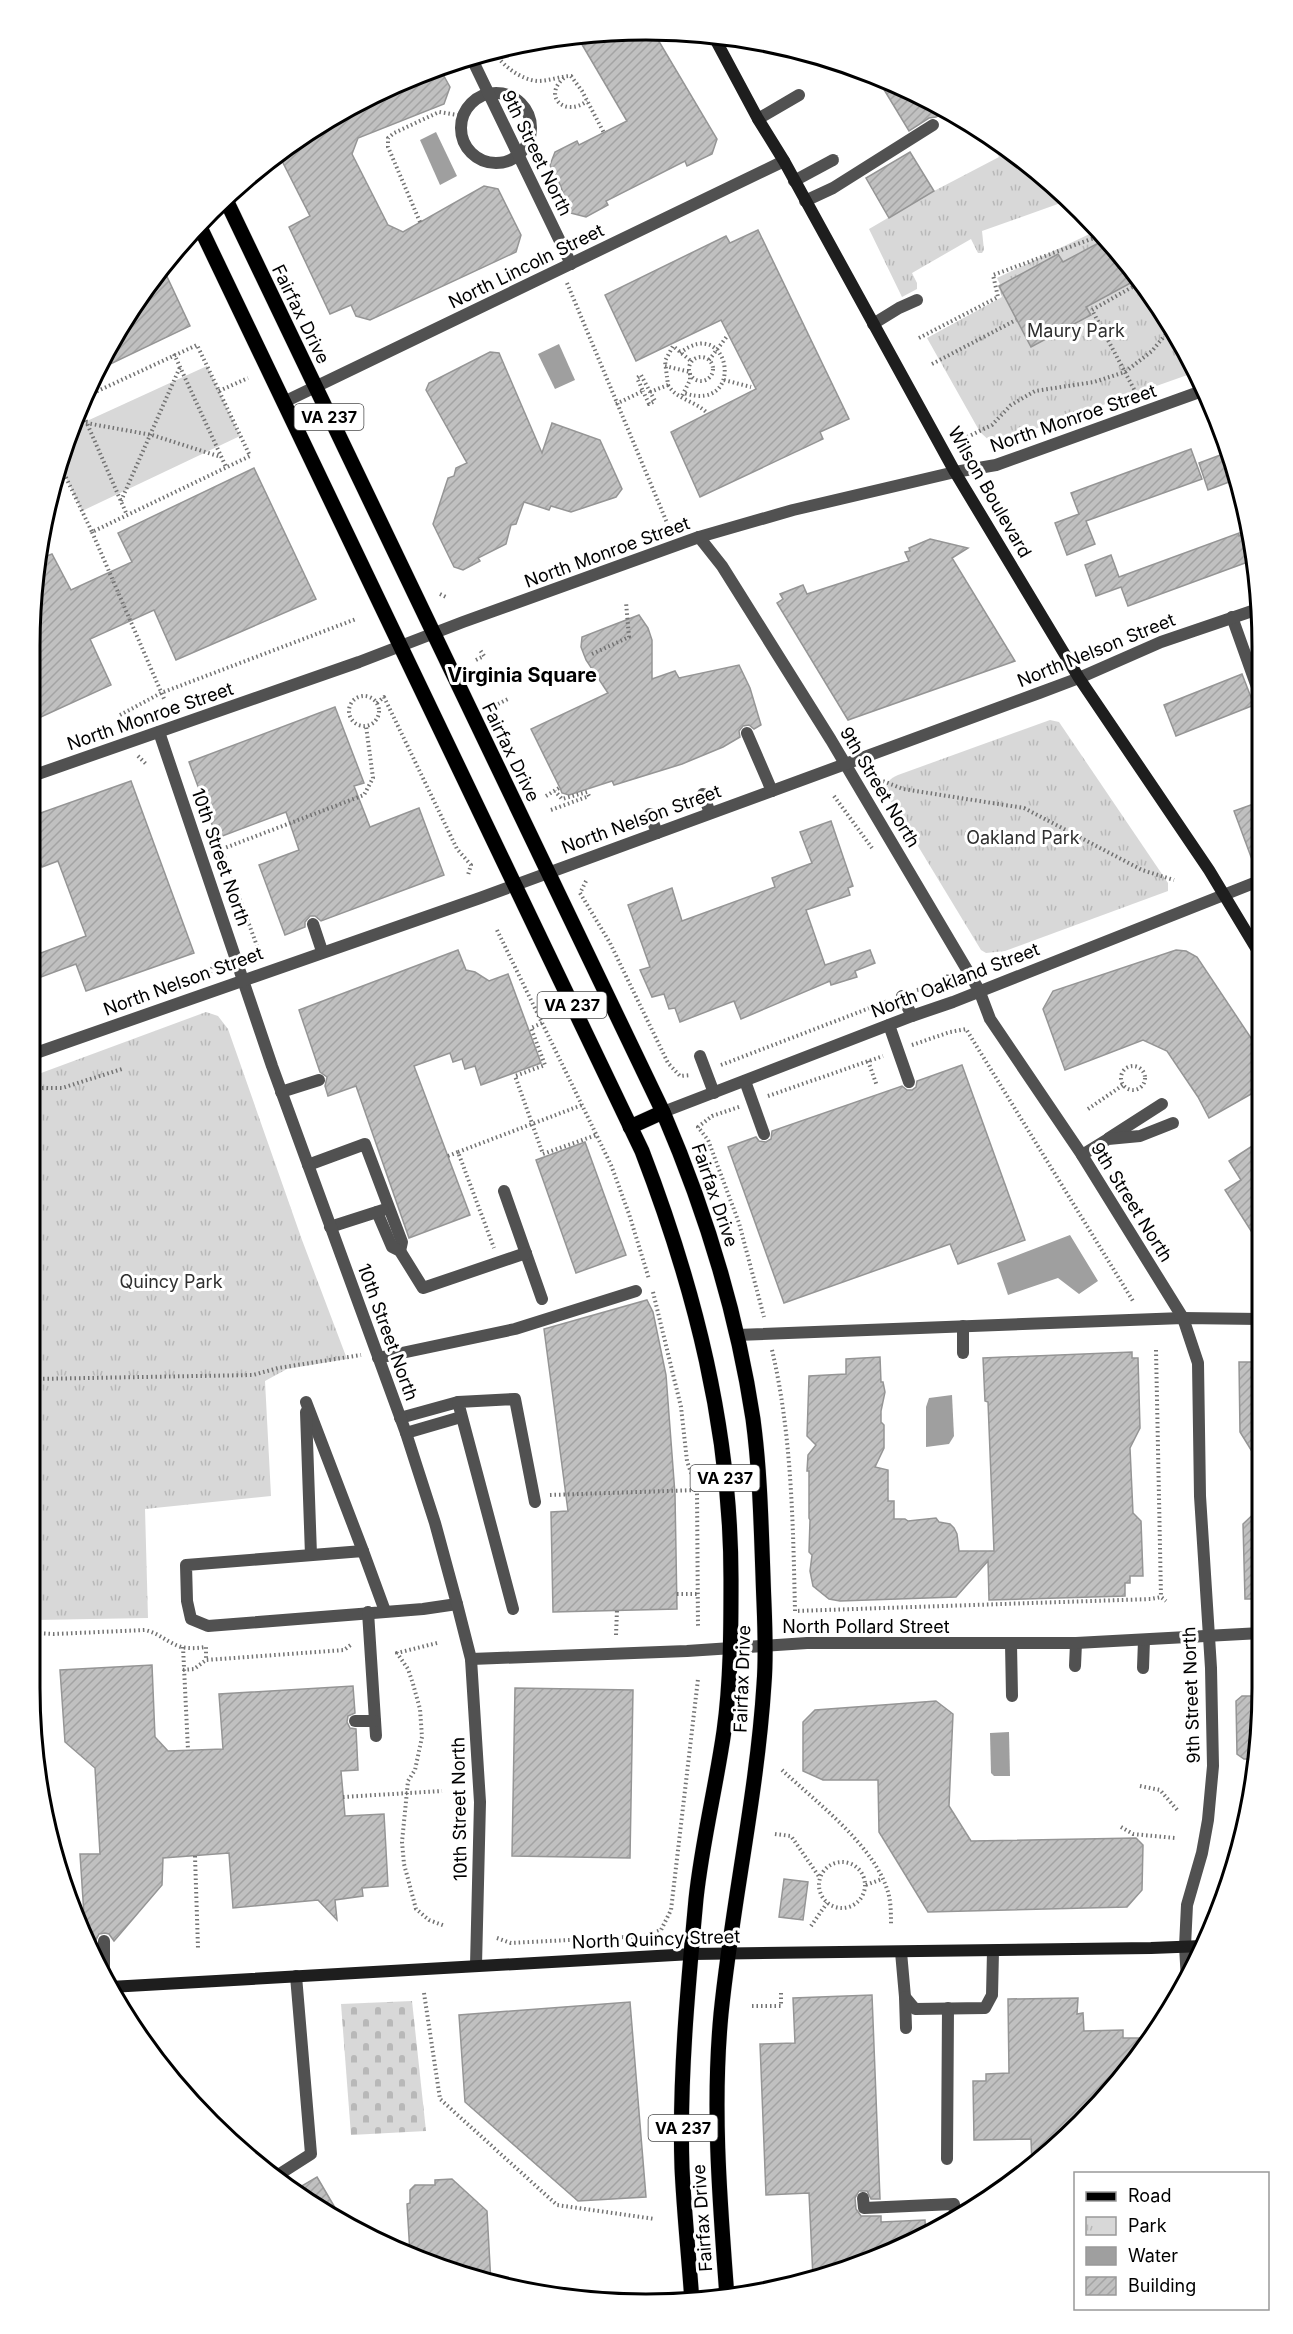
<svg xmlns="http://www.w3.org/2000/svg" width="1293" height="2334" font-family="Inter,sans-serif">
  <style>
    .grass { fill: #d8d8d8 }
    .cemetery { fill: url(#cemetery-stones) }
    .park { fill: url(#park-tufts) }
    .water { fill: #9f9f9f }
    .building { fill: url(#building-hatch); stroke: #959595; stroke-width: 1.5 }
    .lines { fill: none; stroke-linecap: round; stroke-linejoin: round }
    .primary-casing { stroke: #dbdbdb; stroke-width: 16 }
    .path { stroke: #737373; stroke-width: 4; stroke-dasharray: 1.5 3; stroke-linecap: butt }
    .lane { stroke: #515151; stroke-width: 12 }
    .street { stroke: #515151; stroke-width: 12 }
    .secondary { stroke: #1e1e1e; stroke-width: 12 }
    .primary { stroke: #000; stroke-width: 15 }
    .labels { text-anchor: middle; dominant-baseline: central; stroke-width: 6; stroke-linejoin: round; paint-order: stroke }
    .shield { fill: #fff; stroke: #4c4c4c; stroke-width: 1.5 }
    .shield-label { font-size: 16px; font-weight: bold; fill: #000 }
    .street-label { font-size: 18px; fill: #000; stroke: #fff }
    .park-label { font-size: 18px; fill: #2f2f2f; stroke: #fff }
    .neighbourhood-label { font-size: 20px; font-weight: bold; fill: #000; stroke: #fff }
    .rim { fill: none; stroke: #000; stroke-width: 3 }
  </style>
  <defs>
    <pattern id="cemetery-stones" width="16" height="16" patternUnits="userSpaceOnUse" patternTransform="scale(1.5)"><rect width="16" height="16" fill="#d8d8d8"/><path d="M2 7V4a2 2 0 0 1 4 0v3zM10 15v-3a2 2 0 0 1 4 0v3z" fill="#b8b8b8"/></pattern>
    <pattern id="park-tufts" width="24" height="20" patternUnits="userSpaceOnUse" patternTransform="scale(1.5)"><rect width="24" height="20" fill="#d8d8d8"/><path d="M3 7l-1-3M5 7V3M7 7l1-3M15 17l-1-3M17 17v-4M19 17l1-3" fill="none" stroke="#b8b8b8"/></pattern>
    <pattern id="building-hatch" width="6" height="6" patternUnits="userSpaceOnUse" patternTransform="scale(1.5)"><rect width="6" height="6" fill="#c0c0c0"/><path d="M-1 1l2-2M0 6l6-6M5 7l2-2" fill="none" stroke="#a3a3a3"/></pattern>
  </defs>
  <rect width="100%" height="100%" fill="#fff"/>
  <path class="grass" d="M207 366 240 436 82 511 60 465 76 426Z"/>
  <path class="cemetery" d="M412 2001 426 2131 351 2135 341 2004Z"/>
  <g class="park">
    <path d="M989 139 1069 200 982 231 984 250 982 253H978L971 239 912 273 917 283V289L902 297 869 229 934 191 999 157Z"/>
    <path d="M1098 230 1159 304 1193 373 993 444 980 432 927 338 1002 297 998 286 1000 284 997 278Z"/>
    <path d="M1050 720 1059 722 1168 883V891L1005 951 986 953 981 950 887 795C883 785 889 779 898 775Z"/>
    <path d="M206 1012 218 1016 228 1029 302 1240 347 1359 287 1369 265 1381 271 1496 145 1509 148 1618 35 1620 33 1076Z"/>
  </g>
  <g class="water">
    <path d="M436 132 457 176 440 185 420 140Z"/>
    <path d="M559 344 575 380 555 389 538 354Z"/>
    <path d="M1070 1235 1098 1281 1079 1294 1058 1278 1008 1295 997 1263Z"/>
    <path d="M952 1395 954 1436 949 1444 926 1447V1407L929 1398Z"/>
    <path d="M1009 1732 1010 1776H994L991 1773 990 1733Z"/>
  </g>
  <g class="building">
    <path d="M607 31 654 33 717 139 712 154 687 166 685 161 606 201 608 205 586 217 571 213 557 177 555 178 550 165 555 152 577 141 579 145 627 121 577 36Z"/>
    <path d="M440 69 450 87 444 104 358 138 352 154 388 225 403 232 484 186 498 189 521 235 516 252 370 320 356 316 351 305 330 314 289 227 310 216 278 153 374 93Z"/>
    <path d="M877 78 903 89 949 110 936 117 929 118 909 131Z"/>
    <path d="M910 152 934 191 889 218 866 178Z"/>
    <path d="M758 230 849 419 820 432 823 439 700 497 671 432 756 389 721 320 636 361 605 295 726 236 730 243Z"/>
    <path d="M1106 239 1138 279 1086 307 1091 315 1031 347 999 286 1058 254 1063 262Z"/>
    <path d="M163 268 190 326 100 369 113 338Z"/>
    <path d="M490 352 499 353 542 453 552 423 600 440 622 489 616 497 571 512 551 506 549 510 524 502 516 524 511 525 506 544 478 558 480 561 463 570 454 567 433 524 448 478 454 476 456 468 467 463 426 390 429 383Z"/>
    <path d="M1191 449 1202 479 1086 521 1095 544 1067 555 1055 523 1079 514 1071 493Z"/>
    <path d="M1231 451 1237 479 1208 490 1199 463Z"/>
    <path d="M254 468 316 599 176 660 154 610 90 639 111 685 32 721 31 607 39 559 52 554 71 590 132 562 118 533Z"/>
    <path d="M1250 532 1256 559 1128 606 1121 587 1096 596 1085 565 1111 555 1119 577 1239 533V536Z"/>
    <path d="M930 539 968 548 952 558 1015 661 848 720 777 603 783 599 780 594 803 585 807 594 909 561 905 552 910 551 909 548Z"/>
    <path d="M639 615 648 628 652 640V679L675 671 679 678 739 665 750 688 761 725 754 729 749 725 743 726 739 731 740 737 723 747 682 764 614 785 612 781 569 795 562 793 560 788 531 729 608 693 586 660 581 647 582 637Z"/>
    <path d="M1242 674 1254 705 1176 736 1164 705Z"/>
    <path d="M335 707 364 783 354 786 370 827 419 808 444 875 321 921 315 916H310L305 922V927L285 935 259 865 299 850 286 812 217 838 189 762Z"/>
    <path d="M131 781 194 953 86 991 76 964 33 980V956L86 936 58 861 42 867 32 841V816Z"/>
    <path d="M1259 802V872L1257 873 1234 811Z"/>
    <path d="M831 821 853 886 848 888 850 895 806 910 825 965 870 950 875 963 855 971 857 977 831 985 830 981 741 1019 734 1001 680 1022 675 1008 669 1009 664 994 652 997 640 970 650 967 628 905 672 888 682 921 775 887 772 878 812 863 800 832Z"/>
    <path d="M458 950 466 970 475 972 489 981 508 974 541 1063 481 1085 475 1066 465 1069 462 1059 453 1062 450 1053 414 1066 470 1215 409 1238 356 1086 328 1096 325 1086 327 1077 320 1072 299 1010Z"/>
    <path d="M1176 950 1186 951 1197 957 1259 1050 1260 1089 1209 1118 1198 1097 1167 1051 1143 1040 1065 1070 1043 1009 1053 991Z"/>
    <path d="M962 1065 1025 1240 958 1264 950 1244 784 1303 728 1147 756 1137 759 1141 766 1142 771 1139 772 1131 902 1086 907 1090H912L916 1087 917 1081Z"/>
    <path d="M1260 1141V1245L1225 1190 1241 1180 1229 1161Z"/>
    <path d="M585 1142 626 1255 576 1273 536 1160Z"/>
    <path d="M647 1300 653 1312 666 1375 675 1494 677 1609 553 1612 551 1512 568 1511 544 1329Z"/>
    <path d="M1132 1352V1358H1138L1140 1428 1130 1448 1133 1513 1141 1521 1143 1576H1130V1583H1125V1596L989 1600 988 1561 956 1597 840 1601 829 1599 813 1586 810 1571 812 1555 809 1552 810 1520 809 1518V1471H807L808 1455 816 1445 807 1436 809 1376 846 1374V1359L880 1357 881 1382H883L885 1392 881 1411V1422L884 1425V1448L875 1467 888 1470V1501H894V1519H905L908 1521 936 1518 939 1522 950 1524 954 1528 957 1534 959 1551H994L988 1402 985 1401 983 1358Z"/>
    <path d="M1239 1362H1260L1261 1466 1240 1432Z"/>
    <path d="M1261 1507V1599H1245L1243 1524Z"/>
    <path d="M152 1665 155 1737 168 1751 223 1749 219 1694 353 1686 355 1713 348 1716 347 1722 350 1728 356 1729 358 1770 341 1771 345 1816 384 1814 388 1886 362 1888 363 1896 335 1900 337 1920 318 1900 233 1908 229 1853 163 1858 162 1885 114 1941 109 1934 105 1933 99 1934 96 1940 91 1937 85 1930 80 1854H100L95 1768 65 1742 60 1670Z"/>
    <path d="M515 1688 633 1690 630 1858 512 1856Z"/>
    <path d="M1242 1696H1262V1727L1255 1759H1244L1237 1754 1236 1701Z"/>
    <path d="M936 1701 953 1714 949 1806 971 1841 1136 1838 1143 1845 1142 1890 1127 1907 928 1912 879 1832 878 1780H823L803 1771V1722L815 1710Z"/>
    <path d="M784 1879 808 1882 803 1920 779 1917Z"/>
    <path d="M872 1995 880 2199H871L867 2191H859L855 2198 856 2209 861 2216H881V2222L925 2220 926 2236 882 2257 813 2278 809 2193 766 2195 760 2044 795 2043 793 1998Z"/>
    <path d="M1078 1998 1077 2014 1083 2013 1084 2031 1123 2030V2038H1140V2052L1110 2094 1053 2151 1032 2166 1031 2139 974 2140 973 2081H986V2074L1009 2073 1008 1999Z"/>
    <path d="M630 2002 646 2197 578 2201 465 2102 459 2015Z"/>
    <path d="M317 2177 344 2223 304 2200 293 2191Z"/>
    <path d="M452 2179 487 2211 491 2284 410 2254 407 2204 410 2203V2190L415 2185H435V2180Z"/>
  </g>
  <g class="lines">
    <defs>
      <g id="primary">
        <path d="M226 200 663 1112C705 1210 737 1313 753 1419 760 1471 761 1523 763 1576 764 1612 767 1648 764 1684 757 1795 732 1904 721 2014 712 2109 720 2203 727 2297"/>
        <path d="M199 225 642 1151C695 1289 731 1430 731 1579 731 1629 731 1681 724 1731 716 1787 702 1842 696 1899 688 1985 679 2081 682 2168 684 2212 689 2257 692 2302"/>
        <path d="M630 1127 663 1112"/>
      </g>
    </defs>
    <use href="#primary" class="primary-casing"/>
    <g class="path">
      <path d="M493 50C501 65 521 80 538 81 550 81 560 76 571 76L582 91 604 133"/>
      <path d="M564 78C542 96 565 118 587 101"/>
      <path d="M420 222 388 147V138L394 133 439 112 463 116"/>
      <path d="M567 283 670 530"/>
      <path d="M919 338 998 297 993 275 1102 235"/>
      <path d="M680 353C730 313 747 414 684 393"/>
      <path d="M174 354 226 467"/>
      <circle cx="701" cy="369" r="12"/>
      <path d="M709 360 728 335"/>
      <path d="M932 364 1016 320"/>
      <path d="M665 366 690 372V380L681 398"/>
      <path d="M724 380 751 387"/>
      <path d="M668 385C677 400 696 401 707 413"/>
      <path d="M219 391 248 378"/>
      <path d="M650 392 668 385 665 361 673 346 692 362"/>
      <path d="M1136 398V393L1092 310 1141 282"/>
      <path d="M616 404 643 391 637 378 641 375 655 401 649 404 643 391"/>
      <path d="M82 412 127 515"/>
      <path d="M86 423 152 435 221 457"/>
      <path d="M963 439 992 425 1011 405 1035 391 1094 382 1125 372 1152 351 1171 328"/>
      <path d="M60 465 92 532 250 456 197 345 89 395"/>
      <path d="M121 501 180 367"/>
      <path d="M92 532 165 701"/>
      <path d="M440 594 448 598"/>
      <path d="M592 654 629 637 626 602"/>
      <path d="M476 660 484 656 480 650"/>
      <circle cx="364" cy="711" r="15"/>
      <path d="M377 703 384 697 457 849 471 865 468 875"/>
      <path d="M490 708 508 699"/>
      <path d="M120 715 161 693 356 619"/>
      <path d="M138 756 146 764"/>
      <path d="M883 781 903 789 1024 808 1142 870 1174 880"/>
      <path d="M546 796 559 788"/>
      <path d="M834 796 872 848"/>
      <path d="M551 810 589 796 587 792 562 799 555 791"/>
      <path d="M221 848 257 946"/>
      <path d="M222 849 364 795 373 778 366 726"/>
      <path d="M586 881 580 893 610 943 668 1063 680 1076 691 1075"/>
      <path d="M497 930 611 1165 629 1214 649 1279"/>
      <path d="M210 973 215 961"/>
      <path d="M917 990 944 983 948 977V972"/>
      <path d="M542 1023 531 1028 545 1065 515 1076 543 1154 596 1135"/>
      <path d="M912 1045 950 1032 966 1029 1133 1301"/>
      <path d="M868 1061 877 1086"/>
      <path d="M721 1065 888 1001"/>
      <circle cx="1133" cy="1078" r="12"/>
      <path d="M33 1088H62L122 1069"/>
      <path d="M768 1096 883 1056"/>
      <path d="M739 1107 712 1116 698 1127 708 1140 739 1223 764 1317"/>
      <path d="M1088 1109 1123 1085"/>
      <path d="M458 1152 582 1105"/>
      <path d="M448 1156 458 1152 494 1248"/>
      <path d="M653 1292 681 1407 687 1461 697 1490 698 1628"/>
      <path d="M772 1350C792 1435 793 1525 795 1611L1151 1599 1161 1597 1166 1601"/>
      <path d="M1156 1350 1161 1597"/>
      <path d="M34 1379 253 1375 278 1368 361 1355"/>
      <path d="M550 1495 697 1490"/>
      <path d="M677 1594H699"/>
      <path d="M35 1633 54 1634 145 1630C159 1633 168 1643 181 1647 190 1649 198 1648 206 1647V1660L344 1650 352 1644"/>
      <path d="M616 1635 617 1610"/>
      <path d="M437 1643 397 1653 408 1669 413 1684 420 1709 422 1737 415 1770 408 1781 402 1842 404 1864 416 1909 429 1920 445 1926"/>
      <path d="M183 1647 188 1750"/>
      <path d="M183 1670 194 1669 206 1660"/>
      <path d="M782 1770C817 1803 874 1845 888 1892 891 1902 891 1914 891 1925"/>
      <path d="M1140 1786 1160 1790 1179 1812"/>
      <path d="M343 1797 442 1791"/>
      <path d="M1121 1827 1133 1834 1175 1838"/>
      <path d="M775 1834 791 1836 820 1878"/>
      <path d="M195 1856 198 1948"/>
      <circle cx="842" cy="1885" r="23"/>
      <path d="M866 1885 882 1879"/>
      <path d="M811 1926 827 1903"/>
      <path d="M497 1938 511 1943 644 1936 661 1930 671 1910 698 1679"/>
      <path d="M424 1993 440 2099 557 2205 655 2219"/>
      <path d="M752 2006H781V1990"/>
    </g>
    <g class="lane">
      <circle cx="496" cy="128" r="35"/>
      <path d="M758 119 799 95"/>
      <path d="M794 181 833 160"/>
      <path d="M805 201 833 188 933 125"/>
      <path d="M873 324 899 308 917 300"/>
      <path d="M1232 617 1258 690"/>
      <path d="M747 733 772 791"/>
      <path d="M703 794 710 813"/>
      <path d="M650 814 657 833"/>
      <path d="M313 924 322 951"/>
      <path d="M902 996 912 1016"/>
      <path d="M889 1025 909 1082"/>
      <path d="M700 1056 714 1093"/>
      <path d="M745 1081 764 1134"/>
      <path d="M281 1092 319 1080"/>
      <path d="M1109 1138 1162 1104"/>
      <path d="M1082 1155 1108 1139 1140 1136 1173 1123"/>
      <path d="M308 1165 365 1144 402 1242 400 1251"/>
      <path d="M504 1191 542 1299"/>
      <path d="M377 1212 392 1247 400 1251 423 1288 526 1253"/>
      <path d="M330 1227 383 1210"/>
      <path d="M737 1335 1183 1318 1260 1319"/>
      <path d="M963 1353V1326"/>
      <path d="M378 1358 515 1329 636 1291"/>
      <path d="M306 1402 363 1551"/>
      <path d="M306 1412 311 1555"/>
      <path d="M400 1418 458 1402"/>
      <path d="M406 1433 461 1417"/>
      <path d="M513 1609 458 1402 515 1399 535 1502"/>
      <path d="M385 1611 363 1551 186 1565 187 1601 191 1619 208 1626 423 1609 457 1604"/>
      <path d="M368 1612 376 1736"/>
      <path d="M1011 1644 1012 1696"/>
      <path d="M1075 1666 1076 1643"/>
      <path d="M1143 1668 1144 1640"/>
      <path d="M355 1721H375"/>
      <path d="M104 1941V1977"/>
      <path d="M901 1952 905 1997 915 2009 985 2008 992 1995 993 1951"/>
      <path d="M905 1997 906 2028"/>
      <path d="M947 2159 948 2008"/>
      <path d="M275 2177 311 2154 296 1976"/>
      <path d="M863 2198 864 2208 954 2204 956 2220"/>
    </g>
    <g class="street">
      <path d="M471 57 571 264"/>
      <path d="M284 402 784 161"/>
      <path d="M699 537 722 566 831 740 979 990 990 1019 1082 1155 1183 1318 1198 1363 1200 1496 1211 1668 1213 1766 1208 1820 1202 1853 1187 1905 1185 1946 1187 1981"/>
      <path d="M159 732 272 1066 406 1433 435 1523 457 1604 471 1659 480 1802 476 1965"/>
      <path d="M32 776 359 662 463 622 699 537 793 510 955 472 996 465 1202 391"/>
      <path d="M33 1054 480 898 1039 693 1079 678 1161 642 1258 609"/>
      <path d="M663 1112 912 1016 953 1002 1259 881"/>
      <path d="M471 1659 687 1651 807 1643H1076L1261 1633"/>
    </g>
    <g class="secondary">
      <path d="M713 35 758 119 784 161 955 472 1079 678 1209 870 1259 953"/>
      <path d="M110 1987 692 1954 1151 1948 1203 1946"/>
    </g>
    <use href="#primary" class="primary"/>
  </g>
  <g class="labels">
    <g class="shield">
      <rect x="294.5" y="404" width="69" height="26" rx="4.5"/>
      <rect x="537.5" y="992" width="69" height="26" rx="4.5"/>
      <rect x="690.5" y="1465" width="69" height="26" rx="4.5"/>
      <rect x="648.5" y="2115" width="69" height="26" rx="4.5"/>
    </g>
    <g class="shield-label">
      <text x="329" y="417">VA 237</text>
      <text x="572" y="1005">VA 237</text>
      <text x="725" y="1478">VA 237</text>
      <text x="683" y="2128">VA 237</text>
    </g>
    <g class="street-label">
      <text transform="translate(537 153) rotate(64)">9th Street North</text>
      <text transform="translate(526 266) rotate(-26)">North Lincoln Street</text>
      <text transform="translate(301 314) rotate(64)">Fairfax Drive</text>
      <text transform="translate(1073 418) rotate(-19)">North Monroe Street</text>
      <text transform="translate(990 492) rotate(60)">Wilson Boulevard</text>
      <text transform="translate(607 552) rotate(-20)">North Monroe Street</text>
      <text transform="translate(1096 650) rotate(-22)">North Nelson Street</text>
      <text transform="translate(150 716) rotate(-19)">North Monroe Street</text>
      <text transform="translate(511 752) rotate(64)">Fairfax Drive</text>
      <text transform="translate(880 787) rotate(59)">9th Street North</text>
      <text transform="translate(641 819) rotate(-20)">North Nelson Street</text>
      <text transform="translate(221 857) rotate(71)">10th Street North</text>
      <text transform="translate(955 980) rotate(-21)">North Oakland Street</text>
      <text transform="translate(183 981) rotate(-20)">North Nelson Street</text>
      <text transform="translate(715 1195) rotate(71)">Fairfax Drive</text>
      <text transform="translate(1132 1202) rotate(58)">9th Street North</text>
      <text transform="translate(388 1332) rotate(70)">10th Street North</text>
      <text x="866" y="1626">North Pollard Street</text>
      <text transform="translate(742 1679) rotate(-88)">Fairfax Drive</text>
      <text transform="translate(1191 1695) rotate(-92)">9th Street North</text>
      <text transform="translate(459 1809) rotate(-91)">10th Street North</text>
      <text transform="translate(656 1939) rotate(-2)">North Quincy Street</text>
      <text transform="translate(702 2218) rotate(-94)">Fairfax Drive</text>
    </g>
    <g class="park-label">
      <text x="1076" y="330">Maury Park</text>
      <text x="1023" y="837">Oakland Park</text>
      <text x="171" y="1281">Quincy Park</text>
    </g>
    <g class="neighbourhood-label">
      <text x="522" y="675">Virginia Square</text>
    </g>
  </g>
  <path d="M0 0H1293V2334H0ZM646 40H646A606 606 0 0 1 1252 646V1688A606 606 0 0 1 646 2294H646A606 606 0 0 1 40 1688V646A606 606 0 0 1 646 40Z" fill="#fff" fill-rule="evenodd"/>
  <path class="rim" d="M646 40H646A606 606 0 0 1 1252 646V1688A606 606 0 0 1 646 2294H646A606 606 0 0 1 40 1688V646A606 606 0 0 1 646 40Z"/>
  <rect x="1074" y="2172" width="195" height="138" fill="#ffffff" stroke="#999999" stroke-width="1.5"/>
  <rect x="1086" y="2192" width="30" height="9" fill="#000000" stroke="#999999" stroke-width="1.5"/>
  <text x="1128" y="2202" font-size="18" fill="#000000">Road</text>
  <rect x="1086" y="2217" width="30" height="18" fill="url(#park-tufts)" stroke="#999999" stroke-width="1.5"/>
  <text x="1128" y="2232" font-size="18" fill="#000000">Park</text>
  <rect x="1086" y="2247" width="30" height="18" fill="#9f9f9f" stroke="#999999" stroke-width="1.5"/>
  <text x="1128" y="2262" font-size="18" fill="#000000">Water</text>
  <rect x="1086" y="2277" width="30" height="18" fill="url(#building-hatch)" stroke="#999999" stroke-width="1.5"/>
  <text x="1128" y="2292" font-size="18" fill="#000000">Building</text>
</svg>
